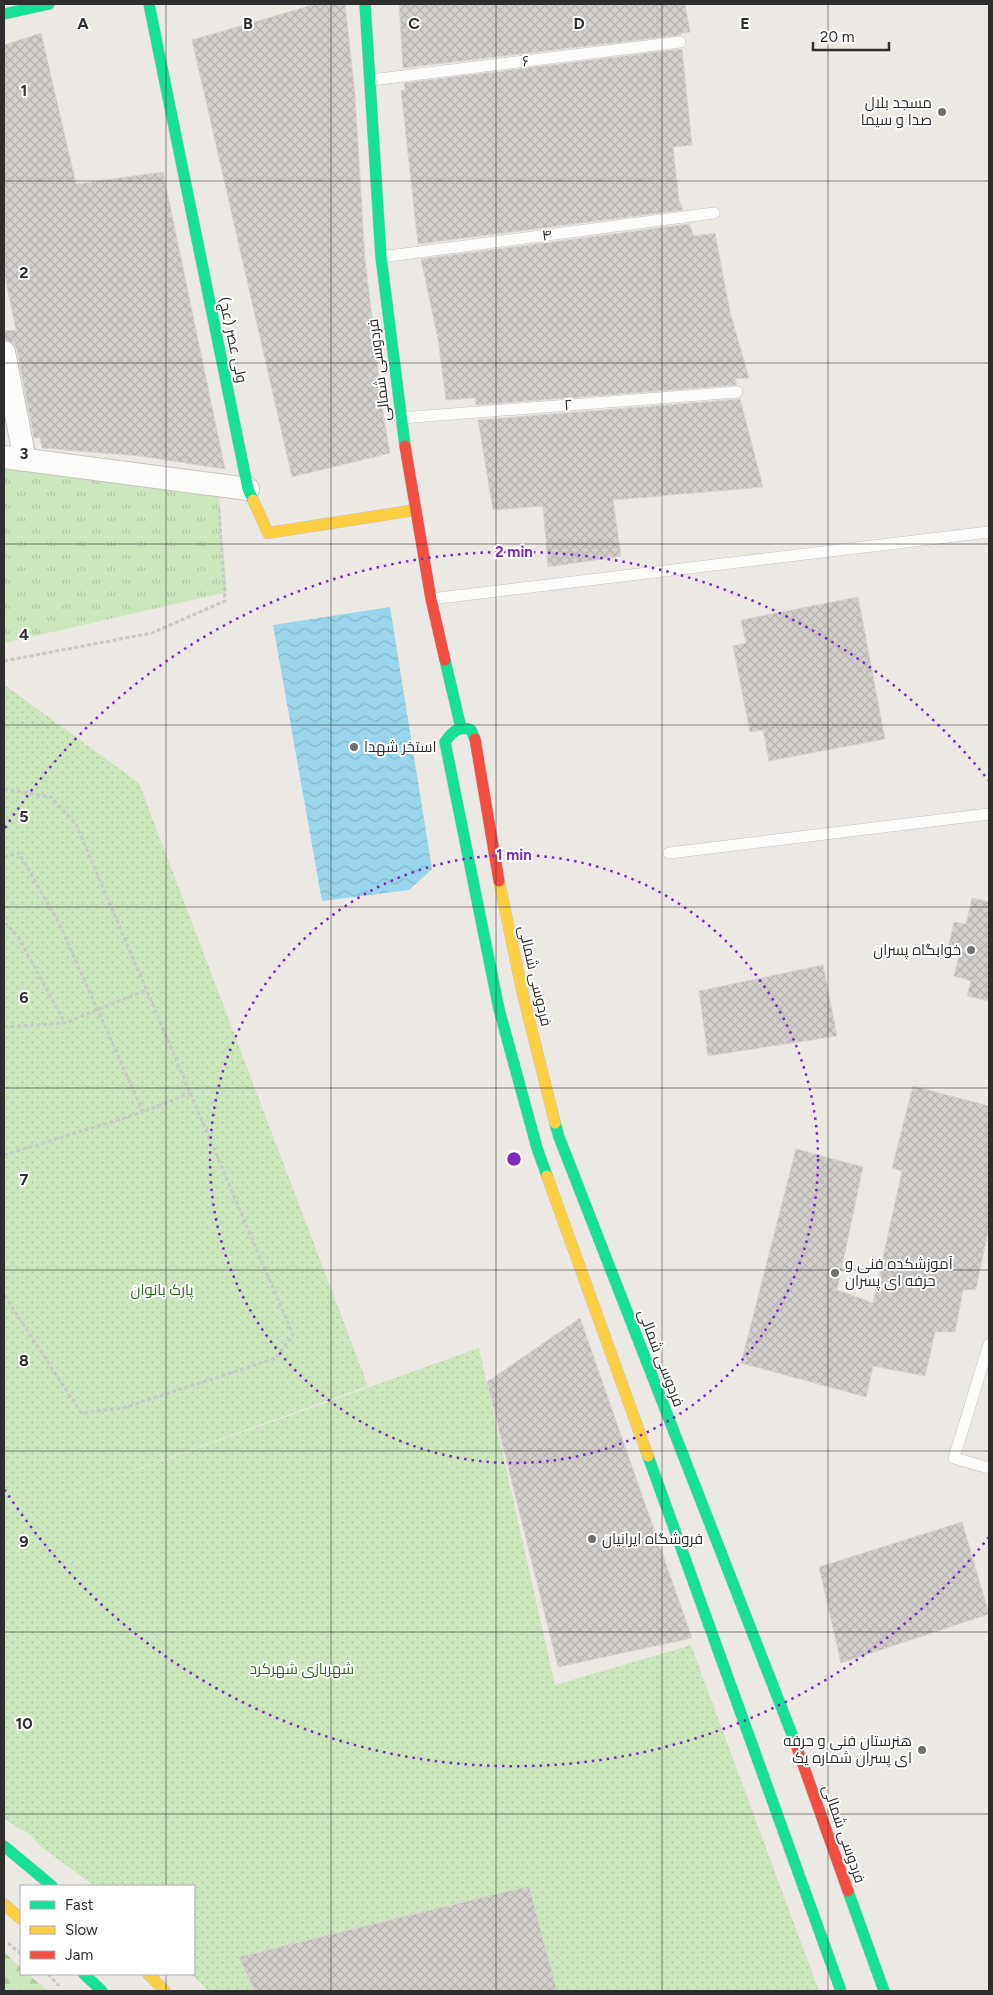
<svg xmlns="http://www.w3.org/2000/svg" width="993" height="1995" font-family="Figtree,Cairo,sans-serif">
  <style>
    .grass { fill: url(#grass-tufts) }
    .forest { fill: url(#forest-firs) }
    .park { fill: url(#park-dots) }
    .water { fill: url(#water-waves) }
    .building { fill: url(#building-cross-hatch); stroke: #d7d4d0 }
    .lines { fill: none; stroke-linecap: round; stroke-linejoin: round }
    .lane-casing { stroke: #c5c4c5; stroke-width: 12 }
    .street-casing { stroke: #c5c4c5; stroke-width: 24 }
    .fast-casing { stroke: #c5c4c5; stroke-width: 12 }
    .slow-casing { stroke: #c5c4c5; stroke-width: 12 }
    .jam-casing { stroke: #c5c4c5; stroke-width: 12 }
    .path { stroke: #c9c9c8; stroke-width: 3; stroke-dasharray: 4 2.5; stroke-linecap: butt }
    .lane { stroke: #fcfcfb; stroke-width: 11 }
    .street { stroke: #fcfcfb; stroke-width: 22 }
    .fast { stroke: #16e098; stroke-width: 11 }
    .slow { stroke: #ffcf43; stroke-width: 11 }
    .jam { stroke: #f24e42; stroke-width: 11 }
    .grid { fill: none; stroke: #2e2e2e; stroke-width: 1; stroke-opacity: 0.55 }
    .ring { fill: none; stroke: #7b2cbf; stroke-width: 2.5; stroke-dasharray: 2.5 5 }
    .poi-dot { fill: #706f6e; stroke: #fff; stroke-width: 2 }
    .labels { text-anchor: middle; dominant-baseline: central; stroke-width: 4; stroke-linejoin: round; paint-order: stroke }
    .street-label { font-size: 15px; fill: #2e2e2e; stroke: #fff }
    .poi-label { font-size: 15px; fill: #2e2e2e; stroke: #fff; text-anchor: end }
    .park-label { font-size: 15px; fill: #2c6e1b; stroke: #fff }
    .grid-label { font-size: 16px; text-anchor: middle; font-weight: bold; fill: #2e2e2e; stroke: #fff; stroke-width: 4; stroke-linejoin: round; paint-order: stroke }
    .centre { fill: #7b2cbf; stroke: #fff; stroke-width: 2.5 }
    .ring-label { font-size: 15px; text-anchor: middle; font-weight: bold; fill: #7b2cbf; stroke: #fff; stroke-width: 4; stroke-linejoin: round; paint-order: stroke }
  </style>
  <defs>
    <pattern id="grass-tufts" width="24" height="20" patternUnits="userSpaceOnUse" patternTransform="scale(1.25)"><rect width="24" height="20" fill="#cee6be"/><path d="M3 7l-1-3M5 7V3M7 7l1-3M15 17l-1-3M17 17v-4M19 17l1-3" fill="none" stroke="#b1c6a4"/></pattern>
    <pattern id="forest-firs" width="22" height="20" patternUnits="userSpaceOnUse" patternTransform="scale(1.25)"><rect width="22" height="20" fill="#cee6be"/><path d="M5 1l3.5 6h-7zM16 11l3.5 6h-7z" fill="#b1c6a4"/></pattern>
    <pattern id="park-dots" width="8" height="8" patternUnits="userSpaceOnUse" patternTransform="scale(1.25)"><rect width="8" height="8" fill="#cee6be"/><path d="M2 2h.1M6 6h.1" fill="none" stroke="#b1c6a4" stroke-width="1.8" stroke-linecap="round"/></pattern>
    <pattern id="water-waves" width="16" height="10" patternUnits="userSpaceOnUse" patternTransform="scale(1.25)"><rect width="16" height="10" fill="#99d6ec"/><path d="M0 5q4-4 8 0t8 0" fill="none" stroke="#84b8cb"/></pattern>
    <pattern id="building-cross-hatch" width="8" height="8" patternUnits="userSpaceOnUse" patternTransform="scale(1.25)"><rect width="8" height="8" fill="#d1cecb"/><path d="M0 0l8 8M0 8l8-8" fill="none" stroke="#b4b1af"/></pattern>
  </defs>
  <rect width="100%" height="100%" fill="#ece8e4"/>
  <path class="grass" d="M4 467 219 497 227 592 4 643Z"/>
  <path class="forest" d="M4 1952 21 1968V1974H28L48 1991H4Z"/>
  <path class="park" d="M4 686H6L139 783 368 1386 21 1511 479 1348 555 1685 691 1645 819 1991H209L191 1974H194V1886H94L39 1845 31 1835 4 1819Z"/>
  <path class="water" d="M390 607 432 869 409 890 322 901 273 625Z"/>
  <g class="building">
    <path d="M316 4H345L355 95 365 259 384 420 390 453 292 477 192 40Z"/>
    <path d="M399 4H685L690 32 680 33 681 35 403 68Z"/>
    <path d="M41 33 76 184 163 172 225 469 140 456 42 448 40 438H34L17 350 14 343 4 339V331L16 330 4 272V45Z"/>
    <path d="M682 49 692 145 673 147 679 201 683 210 418 244 401 90H405L404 83Z"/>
    <path d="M689 224 694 236 715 233 730 312 749 378 735 379 737 385 476 405 475 398 446 400 438 339 421 259Z"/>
    <path d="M740 399 763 487 613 500 621 556 548 567 543 506 493 510 478 420Z"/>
    <path d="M858 597 885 739 769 761 763 730 750 732 733 646 746 643 741 620Z"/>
    <path d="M972 898 989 902V1001L967 996 971 981 954 976 960 951 948 949 954 922 966 924Z"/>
    <path d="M823 965 837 1036 708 1056 699 991Z"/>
    <path d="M913 1086 989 1106V1227L976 1289 963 1290 955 1332H935L925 1376 873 1366 866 1397 741 1363 796 1149 863 1167 837 1290 873 1303 902 1171 892 1168Z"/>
    <path d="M580 1318 692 1638 558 1667 487 1382Z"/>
    <path d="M962 1522 989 1614 841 1663 819 1567Z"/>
    <path d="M529 1886 557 1991H255L239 1957Z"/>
  </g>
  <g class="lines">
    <defs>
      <g id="lane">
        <path d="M371 80 680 42"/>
        <path d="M381 257 714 213"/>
        <path d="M400 418 737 392"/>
        <path d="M431 599 989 532"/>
        <path d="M669 853 989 814"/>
        <path d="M989 1344 954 1458 989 1468"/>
      </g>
      <g id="street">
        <path d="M4 352 25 460"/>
        <path d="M4 457 248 489"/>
      </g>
      <g id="fast">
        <path d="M149 4 248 489 253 500"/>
        <path d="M365 4 381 257 405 446"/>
        <path d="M4 14 49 4"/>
        <path d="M445 660 461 728"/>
        <path d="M475 739 471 730C459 725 452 732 445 742L499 1009 537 1148 547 1176"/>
        <path d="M555 1123 559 1137 795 1742"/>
        <path d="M648 1456 841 1991"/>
        <path d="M4 1846 52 1886"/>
        <path d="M848 1891 884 1991"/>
        <path d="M84 1974 102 1991"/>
      </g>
      <g id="slow">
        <path d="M253 500 268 533 415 510"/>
        <path d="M499 881 523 995 555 1123"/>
        <path d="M547 1176 648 1456"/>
        <path d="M4 1904 21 1919"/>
        <path d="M148 1974 165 1991"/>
      </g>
      <g id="jam">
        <path d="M405 446 431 599 445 660"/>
        <path d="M475 739 499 881"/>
        <path d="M795 1742 848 1891"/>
      </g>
    </defs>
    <use href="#lane" class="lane-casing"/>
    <use href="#street" class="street-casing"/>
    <use href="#fast" class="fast-casing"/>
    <use href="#slow" class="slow-casing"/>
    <use href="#jam" class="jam-casing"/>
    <g class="path">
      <path d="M4 661 152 633 225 601 219 509"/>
      <path d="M4 789 51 797 76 824 293 1335 276 1358 123 1408 81 1413 4 1295"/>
      <path d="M4 857 19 853 59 923 143 1112 190 1093"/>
      <path d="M4 925 6 924 17 935 65 1023"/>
      <path d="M4 1027 65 1023 146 990"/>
      <path d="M4 1155 143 1112"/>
      <path d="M8 1943 21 1954"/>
      <path d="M48 1974 59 1986"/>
    </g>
    <use href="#lane" class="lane"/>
    <use href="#street" class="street"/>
    <use href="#fast" class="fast"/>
    <use href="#slow" class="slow"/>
    <use href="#jam" class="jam"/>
  </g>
  <path class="grid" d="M166 4V1886M331 4V1991M496 4V1991M662 4V1991M828 4V1991M4 181H989M4 363H989M4 544H989M4 725H989M4 907H989M4 1088H989M4 1270H989M4 1451H989M4 1632H989M4 1814H989M166 1974V1991"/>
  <g class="ring">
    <circle cx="514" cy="1159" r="304"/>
    <path d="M989 1537A607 607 0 0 1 5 1490M5 828A607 607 0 0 1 989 781"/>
  </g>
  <g class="poi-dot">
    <circle cx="942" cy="112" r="5"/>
    <circle cx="354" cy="747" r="5"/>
    <circle cx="971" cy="950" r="5"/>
    <circle cx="835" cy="1273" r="5"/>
    <circle cx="592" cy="1539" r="5"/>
    <circle cx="922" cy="1750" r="5"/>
  </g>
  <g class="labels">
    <g class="street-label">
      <text transform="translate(526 61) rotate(-7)">۶</text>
      <text transform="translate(547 235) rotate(-8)">۴</text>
      <text transform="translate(233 340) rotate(78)">ولی عصر (عج)</text>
      <text transform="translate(379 370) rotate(-97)">فردوسی شمالی</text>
      <text transform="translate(568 405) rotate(-4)">۲</text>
      <text transform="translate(535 976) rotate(77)">فردوسی شمالی</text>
      <text transform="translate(661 1358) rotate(69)">فردوسی شمالی</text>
      <text transform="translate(844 1834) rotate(71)">فردوسی شمالی</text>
    </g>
    <g class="poi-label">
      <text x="932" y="103">مسجد بلال<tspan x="932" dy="17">صدا و سیما</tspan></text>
      <text x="364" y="747" text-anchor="start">استخر شهدا</text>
      <text x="961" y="950">خوابگاه پسران</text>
      <text x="845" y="1264" text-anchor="start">آموزشکده فنی و<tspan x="845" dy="17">حرفه ای پسران</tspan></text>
      <text x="602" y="1539" text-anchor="start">فروشگاه ایرانیان</text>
      <text x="912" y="1741">هنرستان فنی و حرفه<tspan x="912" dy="17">ای پسران شماره یک</tspan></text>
    </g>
    <g class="park-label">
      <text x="162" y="1290">پارک بانوان</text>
      <text x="302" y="1669">شهربازی شهرکرد</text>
    </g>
  </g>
  <g class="grid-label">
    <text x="83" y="29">A</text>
    <text x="248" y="29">B</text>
    <text x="414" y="29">C</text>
    <text x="579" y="29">D</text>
    <text x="745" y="29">E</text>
    <text x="24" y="96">1</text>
    <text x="24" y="278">2</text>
    <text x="24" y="459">3</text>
    <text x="24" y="640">4</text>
    <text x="24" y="822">5</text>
    <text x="24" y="1003">6</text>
    <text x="24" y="1185">7</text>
    <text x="24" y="1366">8</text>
    <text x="24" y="1547">9</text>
    <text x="24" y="1729">10</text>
  </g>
  <circle cx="514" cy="1159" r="8" class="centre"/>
  <g class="ring-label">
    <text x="514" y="557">2 min</text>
    <text x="514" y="860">1 min</text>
  </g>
  <rect width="993" height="1995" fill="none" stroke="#2e2e2e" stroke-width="10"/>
  <rect x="20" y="1885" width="175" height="90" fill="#ffffff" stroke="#ababab"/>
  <rect x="30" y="1901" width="25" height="8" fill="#16e098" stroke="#ababab"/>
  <text x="65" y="1910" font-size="15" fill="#2e2e2e">Fast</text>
  <rect x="30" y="1926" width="25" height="8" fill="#ffcf43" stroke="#ababab"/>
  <text x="65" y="1935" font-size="15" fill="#2e2e2e">Slow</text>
  <rect x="30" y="1951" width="25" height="8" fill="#f24e42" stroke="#ababab"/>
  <text x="65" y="1960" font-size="15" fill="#2e2e2e">Jam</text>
  <path d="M813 42v8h76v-8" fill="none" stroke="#2e2e2e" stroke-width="2.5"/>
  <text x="820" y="42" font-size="15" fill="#2e2e2e" stroke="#ffffff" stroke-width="4" paint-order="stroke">20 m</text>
</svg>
